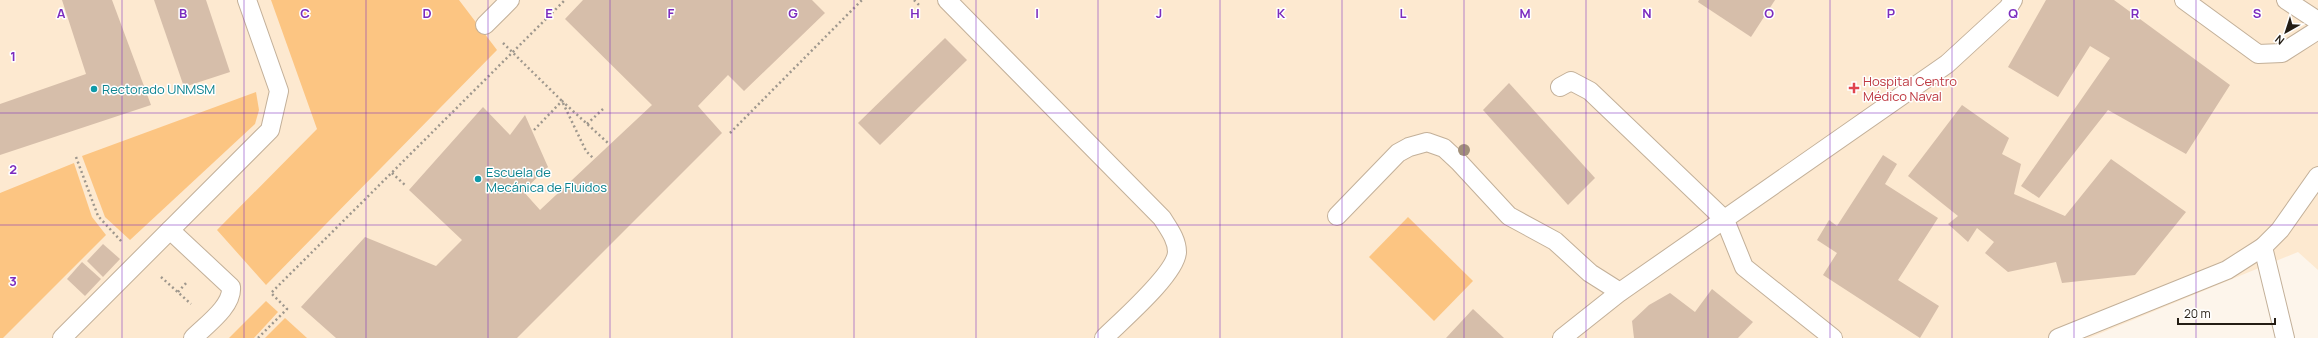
<svg xmlns="http://www.w3.org/2000/svg" width="2318" height="338" font-family="Manrope,sans-serif">
  <style>
    .built { fill: #fde9d0 }
    .green { fill: #fcc582 }
    .building { fill: #d6beaa }
    .lines { fill: none; stroke-linecap: round; stroke-linejoin: round }
    .lane-casing { stroke: #c3b099; stroke-width: 20 }
    .path { stroke: #9e978d; stroke-width: 2.5; stroke-dasharray: 2 3; stroke-linecap: butt }
    .lane { stroke: #fff; stroke-width: 18 }
    .tree { fill: #a2907a }
    .grid { fill: none; stroke: #7b2cbf; stroke-width: 1; stroke-opacity: 0.55 }
    .health-dot { fill: #e0444e; stroke: #fff; stroke-width: 1.5 }
    .culture-dot { fill: #0f9aa8; stroke: #fff; stroke-width: 1.5 }
    .labels { text-anchor: middle; dominant-baseline: central; stroke-width: 3; stroke-linejoin: round; paint-order: stroke }
    .health-label { font-size: 13px; fill: #be3a42; stroke: #fff; text-anchor: start }
    .culture-label { font-size: 13px; fill: #0d838f; stroke: #fff; text-anchor: start }
    .grid-label { font-size: 13px; text-anchor: middle; font-weight: bold; fill: #7b2cbf; stroke: #fff; stroke-width: 3; stroke-linejoin: round; paint-order: stroke }
  </style>
  <rect width="100%" height="100%" fill="#fdf5eb"/>
  <path class="built" d="M0 0H2318V270L2298 252 2089 338H0Z"/>
  <g class="green">
    <path d="M271 0H459L497 50 266 285 217 230 317 129Z"/>
    <path d="M256 92 259 110 255 124 130 240 105 217 82 156Z"/>
    <path d="M74 163 92 217 106 235 3 338H0V193Z"/>
    <path d="M1408 217 1473 281 1434 321 1369 257Z"/>
    <path d="M266 301 278 312 254 338H229Z"/>
    <path d="M285 318 307 338H265Z"/>
  </g>
  <g class="building">
    <path d="M62 0H112L151 105 0 155V104L86 74Z"/>
    <path d="M154 0H206L230 72 184 87Z"/>
    <path d="M583 0H812L825 13 744 91 728 75 698 106 722 133 517 338H336L301 307 365 237 436 266 462 240 409 190 483 107 510 135 525 115 548 167 523 191 540 210 652 105 565 19Z"/>
    <path d="M1699 0H1775L1751 37 1698 2Z"/>
    <path d="M2046 0H2114L2230 85 2186 154 2108 110 2039 198 2021 186 2110 58 2090 46 2058 97 2008 67Z"/>
    <path d="M945 38 967 60 880 145 858 123Z"/>
    <path d="M1509 83 1595 178 1568 205 1483 110Z"/>
    <path d="M1962 105 2009 138 2002 154 2021 164 2014 194 2065 216 2111 159 2186 212 2135 275 2062 283 2056 262 2008 272 1985 253 1994 242 1977 228 1968 242 1948 224 1958 216 1908 176Z"/>
    <path d="M1883 155 1897 164 1885 184 1938 218 1898 280 1939 306 1920 338 1823 275 1837 253 1817 240 1829 220 1837 226Z"/>
    <path d="M103 244 120 259 103 277 87 261Z"/>
    <path d="M82 262 101 279 85 296 67 279Z"/>
    <path d="M1712 289 1753 322 1738 338H1634L1632 321 1649 305 1670 293 1695 312Z"/>
    <path d="M1473 309 1504 338H1446Z"/>
  </g>
  <g class="lines">
    <defs>
      <g id="lane">
        <path d="M947 0 1162 218C1168 228 1177 239 1177 252 1176 274 1121 321 1104 338"/>
        <path d="M2184 0 2258 54 2282 53 2318 30"/>
        <path d="M2286 0 2318 21"/>
        <path d="M485 25 510 0"/>
        <path d="M1560 87 1571 81 1590 91 1725 220 1744 267 1833 338"/>
        <path d="M1337 216 1398 153 1409 147 1427 142 1444 148 1459 162 1509 216 1555 241 1590 273 1620 292"/>
        <path d="M170 230 231 287C233 306 206 325 193 338"/>
        <path d="M2263 247 2285 338"/>
        <path d="M62 338 270 130 279 91 247 0"/>
        <path d="M1562 338 1620 292 1947 64 2008 8 2013 0"/>
        <path d="M2058 338 2227 270 2263 247 2280 230 2318 176"/>
      </g>
    </defs>
    <use href="#lane" class="lane-casing"/>
    <g class="path">
      <path d="M914 0 921 7"/>
      <path d="M503 43 562 101 586 151 593 158"/>
      <path d="M587 124 603 109"/>
      <path d="M534 130 562 101 608 143"/>
      <path d="M730 133 862 0"/>
      <path d="M76 157 98 216 122 242"/>
      <path d="M392 173 406 186"/>
      <path d="M161 277 191 304"/>
      <path d="M178 292 187 282"/>
      <path d="M258 338 287 309 271 293 565 0"/>
    </g>
    <use href="#lane" class="lane"/>
  </g>
  <circle class="tree" cx="1464" cy="150" r="6"/>
  <path class="grid" d="M122 0V338M244 0V338M366 0V338M488 0V338M610 0V338M732 0V338M854 0V338M976 0V338M1098 0V338M1220 0V338M1342 0V338M1464 0V338M1586 0V338M1708 0V338M1830 0V338M1952 0V338M2074 0V338M2196 0V338M0 113H2318M0 225H2318"/>
  <path class="health-dot" d="M1852 82h4v4h4v4h-4v4h-4v-4h-4v-4h4z"/>
  <g class="culture-dot">
    <circle cx="94" cy="89" r="4"/>
    <circle cx="478" cy="179" r="4"/>
  </g>
  <g class="labels">
    <g class="health-label">
      <text x="1863" y="81">Hospital Centro<tspan x="1863" dy="15">Médico Naval</tspan></text>
    </g>
    <g class="culture-label">
      <text x="102" y="89">Rectorado UNMSM</text>
      <text x="486" y="172">Escuela de<tspan x="486" dy="15">Mecánica de Fluidos</tspan></text>
    </g>
  </g>
  <g class="grid-label">
    <text x="61" y="18">A</text>
    <text x="183" y="18">B</text>
    <text x="305" y="18">C</text>
    <text x="427" y="18">D</text>
    <text x="549" y="18">E</text>
    <text x="671" y="18">F</text>
    <text x="793" y="18">G</text>
    <text x="915" y="18">H</text>
    <text x="1037" y="18">I</text>
    <text x="1159" y="18">J</text>
    <text x="1281" y="18">K</text>
    <text x="1403" y="18">L</text>
    <text x="1525" y="18">M</text>
    <text x="1647" y="18">N</text>
    <text x="1769" y="18">O</text>
    <text x="1891" y="18">P</text>
    <text x="2013" y="18">Q</text>
    <text x="2135" y="18">R</text>
    <text x="2257" y="18">S</text>
    <text x="13" y="61">1</text>
    <text x="13" y="174">2</text>
    <text x="13" y="286">3</text>
  </g>
  <g transform="translate(2286 32) rotate(219)" stroke="#ffffff" stroke-width="3" paint-order="stroke">
  <path d="M0-3L7 15L0 10L-7 15Z" fill="#241d14"/>
  <text y="-6" font-size="11" font-weight="bold" text-anchor="middle" fill="#241d14">N</text>
  </g>
  <path d="M2178 318v6h97v-6" fill="none" stroke="#241d14" stroke-width="2"/>
  <text x="2184" y="318" font-size="12" fill="#241d14" stroke="#ffffff" stroke-width="3" paint-order="stroke">20 m</text>
</svg>
